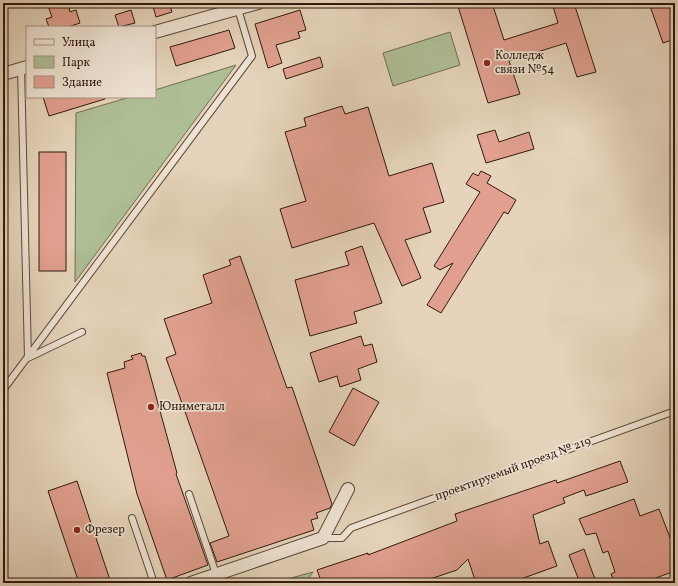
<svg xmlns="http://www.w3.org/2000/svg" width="678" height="586" font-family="Vollkorn,serif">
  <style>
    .green { fill: #aebe95; stroke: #6f6c52 }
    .building { fill: #e1a08f; stroke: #30190e }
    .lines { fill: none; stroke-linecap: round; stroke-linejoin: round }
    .lane-casing { stroke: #5d4839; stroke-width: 8 }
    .street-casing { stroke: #5d4839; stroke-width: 14 }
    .lane { stroke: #eee3d3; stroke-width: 6 }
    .street { stroke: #eee3d3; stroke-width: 12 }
    .poi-dot { fill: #8f2418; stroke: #eee3d3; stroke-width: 1.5 }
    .labels { text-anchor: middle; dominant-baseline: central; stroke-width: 3.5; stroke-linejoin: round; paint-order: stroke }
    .poi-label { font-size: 12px; fill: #30190e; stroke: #eee3d3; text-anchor: start }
    .street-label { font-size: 12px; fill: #30190e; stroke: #eee3d3 }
  </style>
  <rect width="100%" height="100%" fill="#e5d4bb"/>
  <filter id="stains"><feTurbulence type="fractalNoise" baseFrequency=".005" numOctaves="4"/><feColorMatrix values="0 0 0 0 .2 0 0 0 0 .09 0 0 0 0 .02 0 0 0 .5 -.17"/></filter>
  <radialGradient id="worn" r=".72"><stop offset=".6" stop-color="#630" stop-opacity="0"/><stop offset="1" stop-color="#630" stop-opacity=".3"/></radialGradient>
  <g class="green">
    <path d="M450 32 460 65 393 86 383 53Z"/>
    <path d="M236 65 75 282 76 113 130 97H155V90Z"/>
    <path d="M313 572 305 583H282L284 580Z"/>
  </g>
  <g class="building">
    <path d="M47 3H68L70 12 76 10 80 23 68 27H49L46 19 52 17Z"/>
    <path d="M152 3H169L172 12 156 17Z"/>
    <path d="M457 3H492L504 40 558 23 552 3H574L596 72 577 77 566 43 509 61 520 94 488 103Z"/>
    <path d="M649 3H675V39L663 43Z"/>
    <path d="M131 10 135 23 119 27 115 15Z"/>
    <path d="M300 10 306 30 298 32 300 38 276 45 282 63 268 68 255 24Z"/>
    <path d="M229 30 235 48 176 66 170 47Z"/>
    <path d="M320 57 323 67 286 79 283 69Z"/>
    <path d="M43 97H105V99L49 116Z"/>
    <path d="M342 106 345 114 368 107 389 176 432 163 444 202 423 208 431 232 405 240 421 278 402 286 374 223 292 248 280 209 306 201 285 132 306 126 304 118Z"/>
    <path d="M495 130 499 142 529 132 534 149 486 163 477 135Z"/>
    <rect x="39" y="152" width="27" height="119"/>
    <path d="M481 171 491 176 487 183 516 200 508 214 504 212 441 313 427 305 453 263 440 270 434 266 480 192 466 184 473 173 478 176Z"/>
    <path d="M362 246 382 303 354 312 357 323 310 336 295 280 349 265 345 252Z"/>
    <path d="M240 256 287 388 292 387 332 504 330 508 316 513 318 518 311 520 314 530 217 562 210 543 229 536 166 358 176 354 164 319 212 303 203 275 231 265 229 260Z"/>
    <path d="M361 336 364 346 372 344 377 362 358 369 361 380 340 387 337 376 319 382 310 353Z"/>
    <path d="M141 353 142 356H145L177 473 176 474 208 565 167 580 137 494 107 373 125 368 124 362 133 359 131 356Z"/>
    <path d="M353 388 379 402 354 446 329 432Z"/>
    <path d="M620 461 628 482 586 496 584 490 563 498 565 503 533 515 540 544 548 541 557 566 518 580 519 583H476L468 559 457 570 418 583H322L317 570 368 553V555L457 521 455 514 556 480 557 483Z"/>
    <path d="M77 481 111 583H79L48 491Z"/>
    <path d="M634 499 640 516 659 509 671 540 675 539V571L642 583H615L611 574 615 572 608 551 603 553 596 533 586 535 579 519Z"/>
    <path d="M584 549 593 574 597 583H580L569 555Z"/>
  </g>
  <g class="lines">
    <defs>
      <g id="lane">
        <path d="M21 68 28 358 82 332"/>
        <path d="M3 390 252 56 238 9"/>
        <path d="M189 494 216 574"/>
        <path d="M132 518 154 583"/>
        <path d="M323 538H342L351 528 675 411"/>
      </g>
      <g id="street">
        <path d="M155 32 258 3"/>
        <path d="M3 74 27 67"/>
        <path d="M191 583 323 538 348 489"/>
      </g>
    </defs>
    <use href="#lane" class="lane-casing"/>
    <use href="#street" class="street-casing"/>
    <use href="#lane" class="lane"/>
    <use href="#street" class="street"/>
  </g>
  <g class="poi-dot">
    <circle cx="487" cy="63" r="4"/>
    <circle cx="151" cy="407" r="4"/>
    <circle cx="77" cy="530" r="4"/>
  </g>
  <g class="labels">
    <g class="poi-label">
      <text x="495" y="56">Колледж<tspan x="495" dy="14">связи №54</tspan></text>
      <text x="159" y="407">Юниметалл</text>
      <text x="85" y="530">Фрезер</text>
    </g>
    <g class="street-label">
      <text transform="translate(513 469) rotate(-20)">проектируемый проезд № 219</text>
    </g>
  </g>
  <rect width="678" height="586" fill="none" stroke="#e5d4bb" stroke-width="16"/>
  <rect x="4" y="4" width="670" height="578" fill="none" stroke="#30190e" stroke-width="2"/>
  <rect x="8" y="8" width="662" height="570" fill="none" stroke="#30190e"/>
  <rect x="26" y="26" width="130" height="72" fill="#eee3d3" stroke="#a29284"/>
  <rect x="34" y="39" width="20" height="6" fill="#eee3d3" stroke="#a29284"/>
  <text x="62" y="46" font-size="12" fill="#30190e">Улица</text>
  <rect x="34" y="56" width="20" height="12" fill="#aebe95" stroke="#a29284"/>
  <text x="62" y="66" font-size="12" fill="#30190e">Парк</text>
  <rect x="34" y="76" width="20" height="12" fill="#e1a08f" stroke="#a29284"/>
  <text x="62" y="86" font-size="12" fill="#30190e">Здание</text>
  <rect width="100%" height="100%" filter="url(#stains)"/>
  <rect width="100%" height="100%" fill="url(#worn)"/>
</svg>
